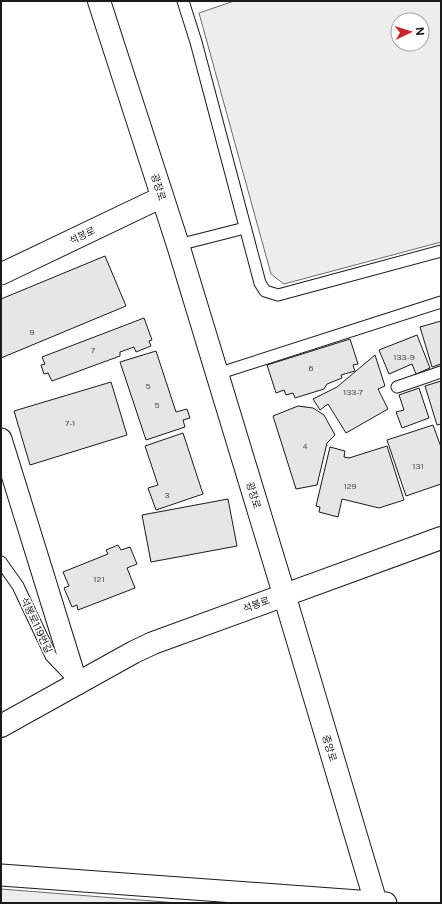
<svg xmlns="http://www.w3.org/2000/svg" width="442" height="904" font-family="'Public Sans','Noto Sans KR',sans-serif">
  <style>
    .green { fill: #ededed; stroke: #6a6a6a; fill-rule: evenodd }
    .building { fill: #e6e6e6; stroke: #1a1a1a }
    .lines { fill: none; stroke-linecap: round; stroke-linejoin: round }
    .service-casing { stroke: #1a1a1a; stroke-width: 13 }
    .minor-casing { stroke: #1a1a1a; stroke-width: 23 }
    .tertiary-casing { stroke: #1a1a1a; stroke-width: 24 }
    .secondary-casing { stroke: #1a1a1a; stroke-width: 24 }
    .service { stroke: #fff; stroke-width: 11 }
    .minor { stroke: #fff; stroke-width: 21 }
    .tertiary { stroke: #fff; stroke-width: 22 }
    .secondary { stroke: #fff; stroke-width: 22 }
    .labels { text-anchor: middle; dominant-baseline: central; stroke-width: 3; stroke-linejoin: round; paint-order: stroke }
    .number-label { font-size: 8px; fill: #4d4d4d }
    .street-label { font-size: 10px; fill: #1a1a1a; stroke: #fff }
  </style>
  <rect width="100%" height="100%" fill="#fff"/>
  <g class="green">
    <path d="M234 1H441V242L284 284 271 274 199 13ZM398 20H422V44H398Z"/>
    <path d="M1 889 178 903H1Z"/>
  </g>
  <g class="building">
    <path d="M105 256 126 306 1 358V299Z"/>
    <path d="M144 318 152 340 149 341 151 346 136 352 134 347 120 352V356L52 381 48 373 44 374 41 365 45 364 42 357Z"/>
    <path d="M441 321V364L432 367 420 327Z"/>
    <path d="M417 335 430 368 416 374 412 364 389 374 379 350Z"/>
    <path d="M350 339 358 364 353 365 355 371 341 375 342 378 327 384 324 389 295 398 293 393 286 395 284 390 276 393 267 365Z"/>
    <path d="M156 351 176 412 187 409 190 418 183 420 185 427 146 440 120 362Z"/>
    <path d="M375 355 385 386 378 389 388 409 346 433 328 404 320 410 313 399 337 387Z"/>
    <path d="M441 381V424L437 425 425 386Z"/>
    <path d="M111 382 127 435 30 465 14 411Z"/>
    <path d="M419 388 429 418 402 428 396 412 404 410 399 395Z"/>
    <path d="M298 406 313 408 324 415 335 435 327 443 317 485 296 489 273 416Z"/>
    <path d="M433 425 441 447V484L406 496 387 440Z"/>
    <path d="M183 433 203 494 156 510 148 488 158 485 145 446Z"/>
    <path d="M387 446 404 500 379 508 342 499 338 517 319 512 320 507 316 506 330 447 345 451 344 457 349 458Z"/>
    <path d="M228 499 237 546 151 562 142 515Z"/>
    <path d="M118 545 121 550 130 547 137 564 127 568 135 588 78 610 77 605 72 607 64 588 69 586 63 572 108 554 106 550Z"/>
  </g>
  <g class="lines">
    <defs>
      <g id="service">
        <path d="M183 1 196 42 260 283 265 291 278 295 441 251"/>
        <path d="M178 245 245 228"/>
        <path d="M217 374 441 302"/>
        <path d="M397 387 441 372"/>
        <path d="M1 562 18 586 51 656 71 677"/>
      </g>
      <g id="minor">
        <path d="M1 274 162 197"/>
        <path d="M1 439 77 684"/>
        <path d="M1 875 386 903"/>
      </g>
      <path id="tertiary" d="M99 1 178 245 284 594 376 903"/>
      <path id="secondary" d="M1 726 134 652 153 643 441 538"/>
    </defs>
    <use href="#service" class="service-casing"/>
    <use href="#minor" class="minor-casing"/>
    <use href="#tertiary" class="tertiary-casing"/>
    <use href="#secondary" class="secondary-casing"/>
    <use href="#service" class="service"/>
    <use href="#minor" class="minor"/>
    <use href="#tertiary" class="tertiary"/>
    <use href="#secondary" class="secondary"/>
  </g>
  <g class="labels">
    <g class="number-label">
      <text x="32" y="332">9</text>
      <text x="93" y="350">7</text>
      <text x="404" y="357">133-9</text>
      <text x="311" y="368">6</text>
      <text x="148" y="386">5</text>
      <text x="353" y="392">133-7</text>
      <text x="157" y="405">5</text>
      <text x="70" y="423">7-1</text>
      <text x="305" y="446">4</text>
      <text x="418" y="466">131</text>
      <text x="350" y="486">129</text>
      <text x="167" y="495">3</text>
      <text x="99" y="579">121</text>
    </g>
    <g class="street-label">
      <text transform="translate(159 187) rotate(72)">광장로</text>
      <text transform="translate(82 235) rotate(-25)">석봉로</text>
      <text transform="translate(254 495) rotate(73)">광장로</text>
      <text transform="translate(256 604) rotate(-20)">석봉로</text>
      <text transform="translate(37 625) rotate(65)">석봉로119번길</text>
      <text transform="translate(330 748) rotate(73)">중앙로</text>
    </g>
  </g>
  <rect width="442" height="904" fill="none" stroke="#1a1a1a" stroke-width="4"/>
  <g transform="translate(410 32) rotate(86)"><circle r="19" fill="#ffffff" stroke="#a3a3a3"/>
  <path d="M0-3L7 15L0 10L-7 15Z" fill="#c62828"/>
  <text y="-6" font-size="11" font-weight="bold" text-anchor="middle" fill="#1a1a1a">N</text>
  </g>
</svg>
